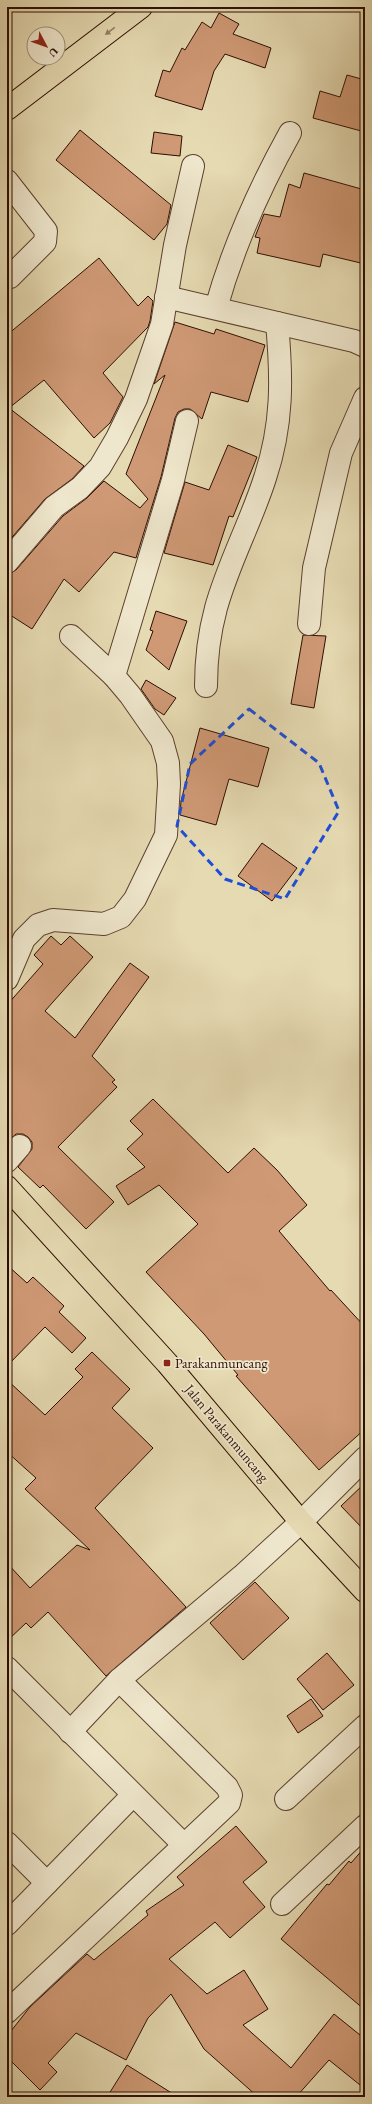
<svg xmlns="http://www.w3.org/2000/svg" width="372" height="2104" font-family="'EB Garamond',serif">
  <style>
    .building { fill: #cf9975; stroke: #2d0d01 }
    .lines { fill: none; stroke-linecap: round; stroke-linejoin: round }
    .minor-casing { stroke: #5b402d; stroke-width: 24 }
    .major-casing { stroke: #2d0d01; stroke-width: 24 }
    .highway-casing { stroke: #2d0d01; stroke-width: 24 }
    .minor { stroke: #efe7cd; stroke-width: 22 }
    .major { stroke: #e6dab2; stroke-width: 22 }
    .highway { stroke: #e6dab2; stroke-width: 22 }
    .oneway { fill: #937e62 }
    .marked { fill: none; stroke: #1d4ed8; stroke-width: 3; stroke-dasharray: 8 5; stroke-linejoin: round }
    .poi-dot { fill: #8f2418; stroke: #efe7cd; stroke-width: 1.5 }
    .labels { text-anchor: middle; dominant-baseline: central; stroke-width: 3.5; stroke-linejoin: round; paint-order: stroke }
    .poi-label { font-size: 14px; fill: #2d0d01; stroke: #efe7cd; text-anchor: start }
    .street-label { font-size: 14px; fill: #2d0d01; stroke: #efe7cd }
  </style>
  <rect width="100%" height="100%" fill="#e6dab2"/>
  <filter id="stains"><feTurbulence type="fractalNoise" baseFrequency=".005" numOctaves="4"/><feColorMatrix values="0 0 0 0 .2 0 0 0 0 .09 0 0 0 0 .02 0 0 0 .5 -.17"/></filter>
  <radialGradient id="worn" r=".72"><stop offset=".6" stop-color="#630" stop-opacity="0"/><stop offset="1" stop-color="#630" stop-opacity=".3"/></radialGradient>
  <g class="building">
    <path d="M219 13 239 24 233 34 271 48 265 68 225 54 214 71 202 110 155 96 163 70 170 72 182 48 185 50 202 22 211 28Z"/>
    <path d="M347 75 365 80V132L313 118 320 91 340 97Z"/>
    <path d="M80 130 171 205 167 224 154 240 56 160Z"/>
    <path d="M154 132 182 136 180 156 151 153Z"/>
    <path d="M304 173 365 190V264L323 254 320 267 257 253 260 238 255 237 264 214 280 217 289 184 300 188Z"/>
    <path d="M99 258 138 306 148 296 153 301 150 321 148 327 103 373 123 397 110 423 94 438 44 380 9 408 84 466 72 479 45 499 7 543V335Z"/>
    <path d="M175 322 214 334 216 329 265 345 248 402 211 392 202 419 190 409H184L178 412 175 418 161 477 136 558 114 552 79 592 64 579 32 629 7 613V574L16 570 63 516 87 498 104 481 140 508 148 499 126 474 165 375 154 384Z"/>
    <path d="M228 445 257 457 233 517 229 516 213 565 164 553 185 482 209 490Z"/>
    <path d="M156 611 187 621 169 670 146 650 153 631 150 630Z"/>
    <path d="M303 635 326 636 314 708 291 704Z"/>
    <path d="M146 680 176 698 164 715 155 709 141 689Z"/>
    <path d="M200 728 269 748 258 787 229 779 216 825 180 815 181 801Z"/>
    <path d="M262 843 297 868 272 901 238 876Z"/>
    <path d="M51 936 61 945 70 936 93 957 45 1011 75 1038 130 963 149 977 92 1056 115 1080 112 1082 117 1087 58 1147 114 1202 86 1229 43 1185 40 1188 18 1167 32 1149V1142L28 1137 23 1134H16L7 1142V1005L43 964 34 955Z"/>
    <path d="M153 1099 228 1173 254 1148 277 1170 307 1205 279 1231 330 1291 331 1290 365 1327V1429L319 1470 236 1376 238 1375 204 1334 146 1272 198 1224 159 1185 128 1205 116 1186 145 1167 127 1149 143 1134 130 1121Z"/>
    <path d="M7 1265 27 1283 33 1277 64 1306 59 1312 86 1338 72 1353 45 1327 7 1366Z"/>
    <path d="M92 1352 130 1389 112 1408 153 1448 95 1508 186 1607 106 1676 48 1612 31 1628 26 1623 7 1641V1563L30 1588 77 1545 90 1550 25 1489 36 1478 7 1452V1380L45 1415 83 1377 75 1369Z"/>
    <path d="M365 1483V1531L341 1506Z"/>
    <path d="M255 1582 289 1618 243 1660 210 1623Z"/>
    <path d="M327 1653 354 1685 323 1710 297 1679Z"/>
    <path d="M311 1699 323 1716 298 1733 287 1716Z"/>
    <path d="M236 1826 267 1862 243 1882 265 1907 230 1938 215 1922 169 1959 207 1994 244 1970 268 2009 243 2025 291 2068 334 2014 365 2039V2089L329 2060 296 2097H258L204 2049 171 1994 148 2018 126 2060 76 2033 48 2063 57 2072 40 2090 7 2057V2036L30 2007 87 1954 94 1960 148 1915 146 1911 184 1885 177 1877Z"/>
    <path d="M365 1847V2010L281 1939 327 1884 329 1885 349 1861 351 1863Z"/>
    <path d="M127 2065 178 2097H107Z"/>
  </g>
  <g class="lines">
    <defs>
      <g id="minor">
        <path d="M7 181 46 231 45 242 10 277H7"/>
        <path d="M166 297 354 341 365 346"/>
        <path d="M216 308C233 247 259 189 290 133"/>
        <path d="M7 562 54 507 80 488 100 467 117 438 136 399 162 324 175 245 193 166"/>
        <path d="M309 624 314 568 341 453 365 398"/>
        <path d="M71 636 114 676"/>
        <path d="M206 686C206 660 209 634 216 608 228 564 251 522 265 478 283 424 282 378 277 323"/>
        <path d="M7 979 24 939 38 925 53 920 104 924 121 917 135 899 166 835 169 784 168 763 162 741 130 695 114 676 173 480 187 421"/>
        <path d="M7 1161 20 1146"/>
        <path d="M7 1668 184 1845"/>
        <path d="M70 1732 119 1680 242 1576 301 1522 365 1458"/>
        <path d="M286 1799 365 1726"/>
        <path d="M7 1843 47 1883"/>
        <path d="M282 1904 365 1826"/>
        <path d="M7 1924 133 1795"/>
        <path d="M7 2012 229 1803 231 1795 227 1787 119 1680"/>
      </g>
      <path id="major" d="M7 1187 167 1363 301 1522 365 1591"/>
      <path id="highway" d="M7 109 141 7"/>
    </defs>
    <use href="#minor" class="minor-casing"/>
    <use href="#major" class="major-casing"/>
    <use href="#highway" class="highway-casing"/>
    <use href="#minor" class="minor"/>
    <use href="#major" class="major"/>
    <use href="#highway" class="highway"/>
  </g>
  <defs><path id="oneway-solid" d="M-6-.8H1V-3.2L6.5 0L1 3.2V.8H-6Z"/></defs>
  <use class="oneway" href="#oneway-solid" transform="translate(110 31) rotate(143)"/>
  <path class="marked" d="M249 709 319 763 339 811 285 899 225 879 177 826 190 764Z"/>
  <rect class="poi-dot" x="163" y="1359" width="8" height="8" rx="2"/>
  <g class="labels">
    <g class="poi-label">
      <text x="175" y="1363">Parakanmuncang</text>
    </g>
    <g class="street-label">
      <text transform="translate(227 1433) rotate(50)">Jalan Parakanmuncang</text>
    </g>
  </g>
  <rect width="372" height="2104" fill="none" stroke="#e6dab2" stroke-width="24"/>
  <rect x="8" y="8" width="356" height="2088" fill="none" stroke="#2d0d01" stroke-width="2"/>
  <rect x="12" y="12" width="348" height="2080" fill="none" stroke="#2d0d01"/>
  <g transform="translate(46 46) rotate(131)"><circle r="19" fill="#efe7cd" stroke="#a1907b"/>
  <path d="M0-3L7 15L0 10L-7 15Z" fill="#8f2418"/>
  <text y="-6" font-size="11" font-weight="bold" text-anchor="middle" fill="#2d0d01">U</text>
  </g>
  <rect width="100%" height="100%" filter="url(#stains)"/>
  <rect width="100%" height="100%" fill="url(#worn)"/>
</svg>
